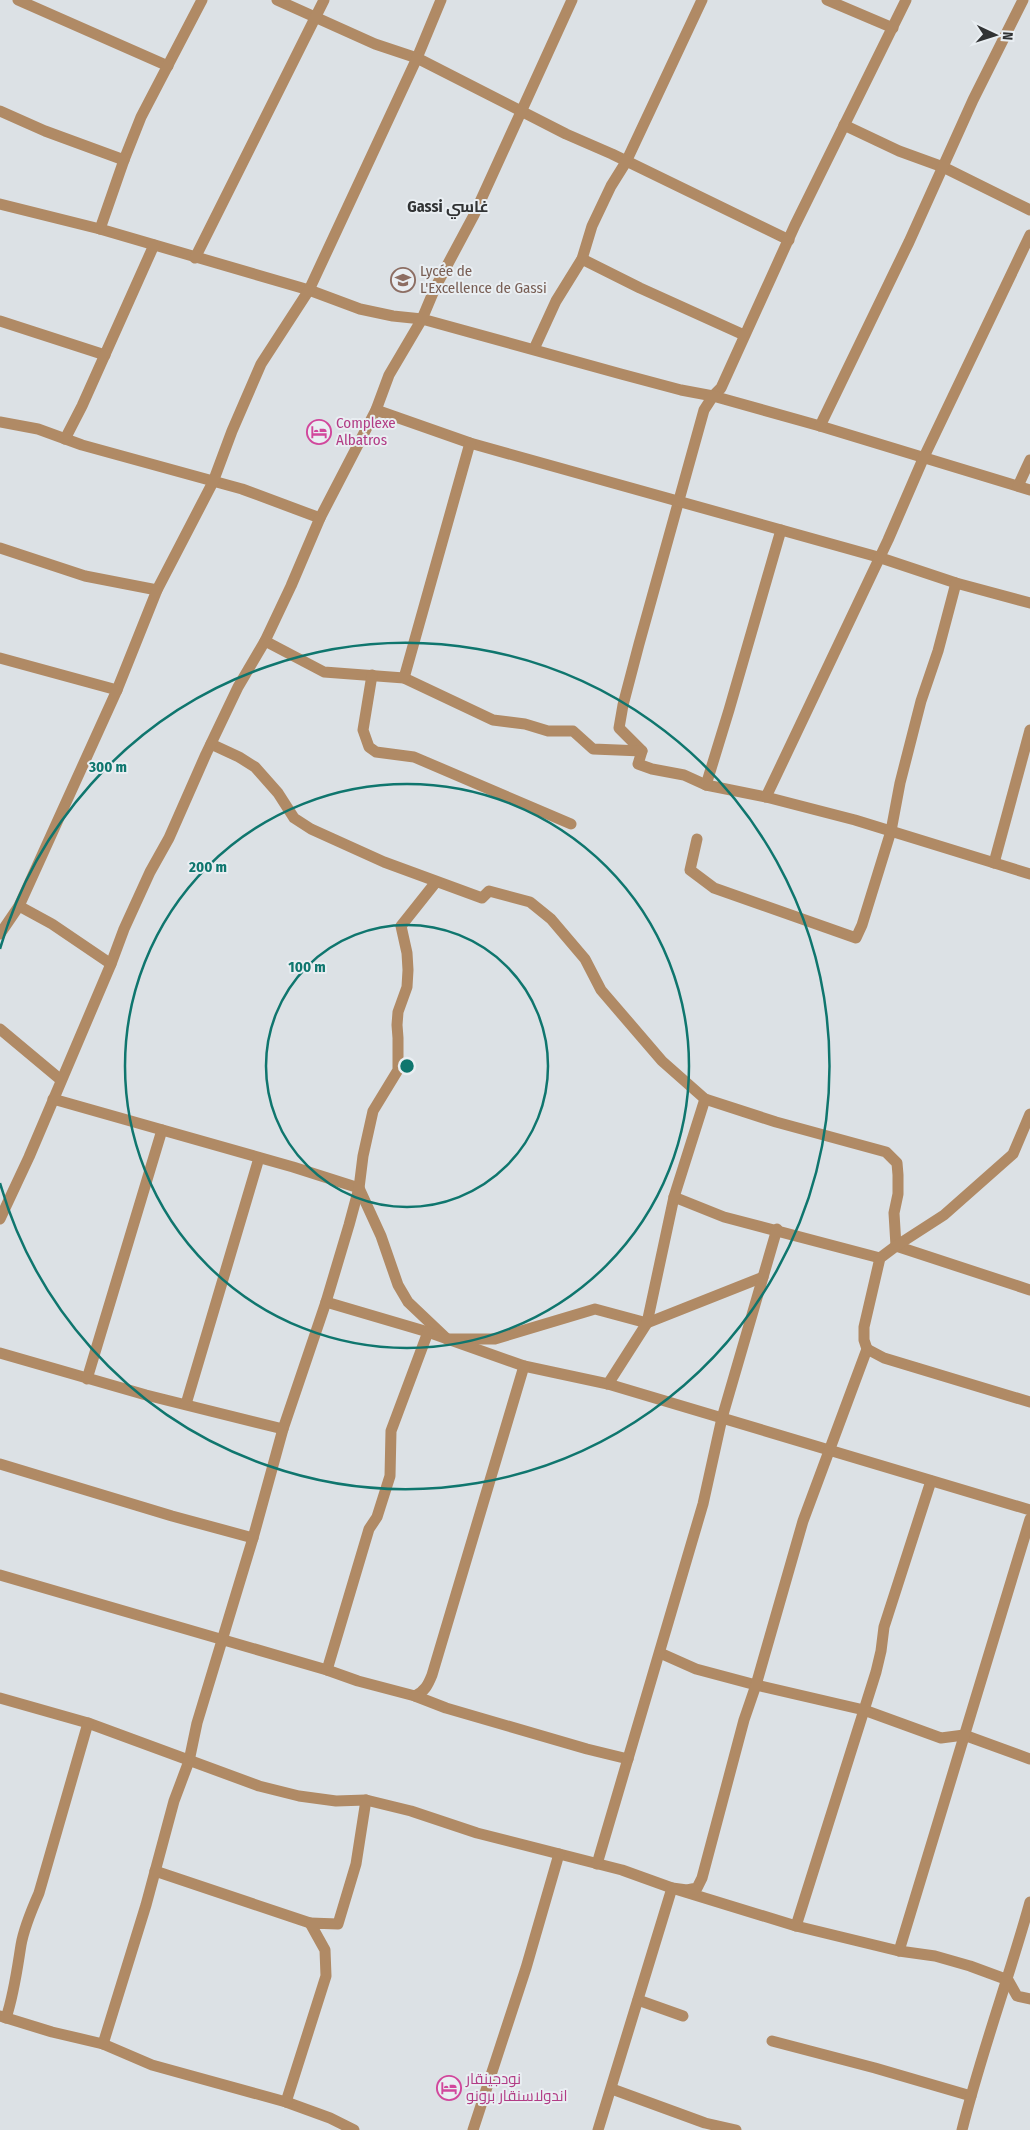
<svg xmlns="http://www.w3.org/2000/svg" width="1030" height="2130" font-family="'Fira Sans Condensed',Cairo,sans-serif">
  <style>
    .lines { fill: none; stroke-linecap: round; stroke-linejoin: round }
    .minor { stroke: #b08a65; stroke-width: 11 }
    .ring { fill: none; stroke: #0f766e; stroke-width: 2.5 }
    .labels { text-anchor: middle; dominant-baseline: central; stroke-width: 4; stroke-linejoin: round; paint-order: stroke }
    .education-label { font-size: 15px; fill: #785e54; stroke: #e9eef2; text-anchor: start }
    .hotel-label { font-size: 15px; fill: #b23c85; stroke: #e9eef2; text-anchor: start }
    .neighbourhood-label { font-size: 16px; font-weight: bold; fill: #313334; stroke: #e9eef2 }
    .centre { fill: #0f766e; stroke: #e9eef2; stroke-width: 2.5 }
    .ring-label { font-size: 15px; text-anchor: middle; font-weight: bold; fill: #0f766e; stroke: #e9eef2; stroke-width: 4; stroke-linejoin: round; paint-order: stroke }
  </style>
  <rect width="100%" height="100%" fill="#dce1e5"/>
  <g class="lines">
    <g class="minor">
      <path d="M18 0 168 66"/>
      <path d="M277 0 375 44 417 58 566 134 612 154 789 240"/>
      <path d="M827 0 893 28"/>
      <path d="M906 0 795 225 721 388 713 396 704 410 639 644 623 705 619 728 642 751 638 764 652 769 684 775 706 785 766 797 855 820 1030 874"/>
      <path d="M0 111 45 131 124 160"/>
      <path d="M844 125 899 151 943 167 1030 210"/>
      <path d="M0 204 100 229 309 290 360 309 393 316 422 319 621 374 681 390 713 396 820 426 1030 490"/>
      <path d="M100 229 124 160 141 117 202 0"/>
      <path d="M195 258 324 0"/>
      <path d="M582 259 640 288 744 335"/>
      <path d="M0 321 105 355"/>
      <path d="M534 349 556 301 582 259 592 226 611 186 626 162 702 0"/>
      <path d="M376 410 470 443 878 557 956 583 1030 603"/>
      <path d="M0 422 38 429 82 445 242 489 320 518"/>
      <path d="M820 426 909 242 973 100 1023 0"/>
      <path d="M65 439 82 406 154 245"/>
      <path d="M1018 486 1030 460"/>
      <path d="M0 548 85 576 157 590"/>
      <path d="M265 641 324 672 404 678 493 720 525 724 548 731H573L593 749 642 751"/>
      <path d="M0 658 117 690"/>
      <path d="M372 675 363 730 369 747 376 752 414 757 571 824"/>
      <path d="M404 678 470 443"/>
      <path d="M211 744 239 757 255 767 278 793 294 818 311 829 384 862 482 898 489 891 530 902 551 919 585 959 601 990 662 1061 705 1099 776 1122 886 1152 897 1163 898 1175V1194L894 1213 896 1246"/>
      <path d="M706 785 729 710 781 530"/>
      <path d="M766 797 888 540 923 459 1030 235"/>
      <path d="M697 839 690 870 714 888 856 938 862 925 891 831 900 783 921 701 938 651 956 583"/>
      <path d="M994 863 1030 730"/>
      <path d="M19 906 52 924 111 964"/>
      <path d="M0 934 19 906 117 690 157 590 213 482 232 431 261 364 309 290 417 58 441 0"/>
      <path d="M0 1029 61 1080"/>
      <path d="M53 1099 293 1167 359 1188 381 1236 398 1285 408 1302 447 1339H495L595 1309 647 1323 763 1277"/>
      <path d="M674 1197 724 1217 880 1258"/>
      <path d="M0 1219 29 1157 111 964 124 929 150 872 169 838 206 754 238 687 265 641 291 586 320 518 376 410 389 375 422 319 435 288 474 215 572 0"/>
      <path d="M896 1246 1030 1290"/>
      <path d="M326 1302 428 1332 524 1366 608 1384 1030 1510"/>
      <path d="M867 1349 884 1358 1030 1402"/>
      <path d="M0 1353 146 1395 283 1429"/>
      <path d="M87 1379 162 1130"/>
      <path d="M608 1384 647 1323 674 1197 705 1099"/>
      <path d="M186 1404 259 1158"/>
      <path d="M0 1464 172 1516 253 1538"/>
      <path d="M0 1575 327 1670 358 1681 415 1696C425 1691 428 1685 432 1675L524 1366"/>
      <path d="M660 1653 696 1669 756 1685 864 1710 941 1738 964 1735 1030 1759"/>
      <path d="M327 1670 369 1529 377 1517 390 1476 391 1431 428 1332"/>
      <path d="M415 1696 446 1708 587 1749 628 1759"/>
      <path d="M0 1698 88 1723 259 1786 299 1796 336 1801 366 1800 411 1811 477 1833 622 1870 672 1888 796 1926 899 1951 935 1956 970 1966 1008 1980 1017 1996 1030 1999"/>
      <path d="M597 1864 703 1504 722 1418 777 1229"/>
      <path d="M155 1871 310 1923"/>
      <path d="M796 1926 876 1672 881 1651 884 1627 931 1481"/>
      <path d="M899 1951 1030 1519"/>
      <path d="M638 2000 683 2016"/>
      <path d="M0 2016 52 2032 103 2044 152 2065 286 2102 330 2118 354 2130"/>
      <path d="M6 2018C14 1994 17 1970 21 1945 24 1927 32 1909 39 1893L88 1723"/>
      <path d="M772 2041 875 2068 971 2096"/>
      <path d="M103 2044 146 1905 174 1801 189 1761 197 1723 253 1538 283 1429 326 1302 349 1225 359 1188 363 1156 373 1111 398 1070V1038L397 1025 398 1012 407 987 408 970 407 953 401 926 436 882"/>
      <path d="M612 2089 705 2123 736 2130"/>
      <path d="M286 2102 326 1976 325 1950 310 1923 338 1924 356 1864 366 1800"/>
      <path d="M473 2130 526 1968 559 1854"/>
      <path d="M598 2130 672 1888 687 1890 697 1888 702 1878 744 1720 756 1685 803 1521 867 1349 864 1340V1327L880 1258 896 1246 944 1215 1013 1154 1030 1114"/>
      <path d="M962 2130C981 2053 1009 1978 1030 1902"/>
    </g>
  </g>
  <g class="ring">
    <circle cx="407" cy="1066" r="141"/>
    <circle cx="407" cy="1066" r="282"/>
    <path d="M0 949A423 423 0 1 1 0 1183"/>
  </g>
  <defs>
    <symbol id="school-ring" viewBox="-11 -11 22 22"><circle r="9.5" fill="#e9eef2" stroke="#8d6e63" stroke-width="1.5"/><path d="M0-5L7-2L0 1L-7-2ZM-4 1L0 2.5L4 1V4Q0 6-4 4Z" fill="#8d6e63"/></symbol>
    <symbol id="hotel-ring" viewBox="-11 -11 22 22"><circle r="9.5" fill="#e9eef2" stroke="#d1479c" stroke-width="1.5"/><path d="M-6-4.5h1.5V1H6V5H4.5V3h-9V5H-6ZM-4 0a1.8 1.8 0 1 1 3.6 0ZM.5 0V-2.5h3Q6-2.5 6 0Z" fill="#d1479c"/></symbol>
  </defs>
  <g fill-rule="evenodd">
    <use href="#school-ring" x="389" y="266" width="28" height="28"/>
    <use href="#hotel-ring" x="305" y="418" width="28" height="28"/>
    <use href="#hotel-ring" x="435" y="2074" width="28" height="28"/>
  </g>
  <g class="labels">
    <g class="education-label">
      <text x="420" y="271">Lycée de<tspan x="420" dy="17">L'Excellence de Gassi</tspan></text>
    </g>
    <g class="hotel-label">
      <text x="336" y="423">Complexe<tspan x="336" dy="17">Albatros</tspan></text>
      <text x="466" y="2079">نودجينقار<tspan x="466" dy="17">اندولاسنقار برونو</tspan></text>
    </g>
    <g class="neighbourhood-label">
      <text x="448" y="206">Gassi غاسي</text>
    </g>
  </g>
  <circle cx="407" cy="1066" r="8" class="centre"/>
  <g class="ring-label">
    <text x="108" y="772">300 m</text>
    <text x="208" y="872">200 m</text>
    <text x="307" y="972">100 m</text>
  </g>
  <g transform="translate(995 35) rotate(94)" stroke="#e9eef2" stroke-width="4" paint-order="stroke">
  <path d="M0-4L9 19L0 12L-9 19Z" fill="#313334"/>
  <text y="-8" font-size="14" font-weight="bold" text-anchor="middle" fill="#313334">N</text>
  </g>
</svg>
